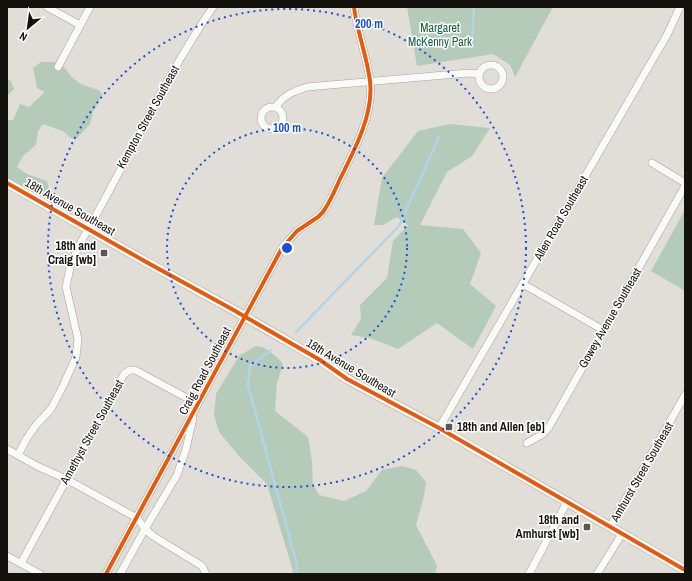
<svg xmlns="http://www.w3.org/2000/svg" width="692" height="581" font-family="'Archivo Narrow',sans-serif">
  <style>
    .green { fill: #b3cbb8 }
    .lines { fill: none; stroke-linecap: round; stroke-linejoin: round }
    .stream { stroke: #b2d4ea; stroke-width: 2.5 }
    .minor-casing { stroke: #a4a29c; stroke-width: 8 }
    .tertiary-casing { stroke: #a4a29c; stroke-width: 10 }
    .minor { stroke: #fafaf9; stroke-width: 7 }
    .tertiary { stroke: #fafaf9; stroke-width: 9 }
    .cycleway-casing { stroke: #fff; stroke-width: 6 }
    .cycleway { stroke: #e8590c; stroke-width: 4 }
    .ring { fill: none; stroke: #1d4ed8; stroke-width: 2; stroke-dasharray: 2 4 }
    .poi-dot { fill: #5b5953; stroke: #fff; stroke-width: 1.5 }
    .labels { text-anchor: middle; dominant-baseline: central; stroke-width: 3; stroke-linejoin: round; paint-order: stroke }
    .park-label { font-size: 12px; fill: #11643d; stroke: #fff }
    .street-label { font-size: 12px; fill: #13120c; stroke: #fff }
    .poi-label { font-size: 12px; font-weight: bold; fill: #13120c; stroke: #fff; text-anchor: end }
    .centre { fill: #1d4ed8; stroke: #fff; stroke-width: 2 }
    .ring-label { font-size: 12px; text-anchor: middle; font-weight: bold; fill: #1d4ed8; stroke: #fff; stroke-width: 3; stroke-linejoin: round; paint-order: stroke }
  </style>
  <rect width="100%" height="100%" fill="#e0ded6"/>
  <g class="green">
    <path d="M407 7H553L515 77 510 65 493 54 417 66Z"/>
    <path d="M41 62H54L57 65 64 67C76 84 80 84 99 90L102 95 93 112 90 124 77 138H71L63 131 43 124 38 131 36 145 23 156 17 167 27 174 47 181 49 189 39 201 17 189 7 177V120H13L20 104 29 107 45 92 37 88 33 68Z"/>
    <path d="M7 79 11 81 14 89 7 96Z"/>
    <path d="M450 124 490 128 472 156 447 172 420 225 463 229 481 253 470 284 496 306 473 349 437 323 398 349 370 338 351 335 361 319 360 305 387 278 393 241 408 225 397 217 383 225H374L382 178 418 131Z"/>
    <path d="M685 210V291L651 271Z"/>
    <path d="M256 346C267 347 276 356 283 364L277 383 275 411 308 437 312 462 313 485 319 495 344 501 366 491 382 470 402 466 416 470 426 482 424 496 416 525 437 566 435 574H292L293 571 267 484 239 456 219 432 214 415 216 394 239 356Z"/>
  </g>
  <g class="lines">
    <g class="stream">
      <path d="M472 44 474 7"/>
      <path d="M296 332 399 226 439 137"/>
      <path d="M271 350 250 366 248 385 297 565V574"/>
    </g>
    <defs>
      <g id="minor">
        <path d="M47 7 80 25"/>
        <circle cx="491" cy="77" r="12"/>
        <path d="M58 67 90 7"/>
        <circle cx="272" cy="118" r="11"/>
        <path d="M276 107C283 95 295 91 307 87L468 73 479 74"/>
        <path d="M652 163 685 183"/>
        <path d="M523 284 603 330"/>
        <path d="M439 428 667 35 680 7"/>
        <path d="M527 443 543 434 549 427 685 186"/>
        <path d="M7 449 37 466 66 479 137 518 145 529 153 536 202 566 206 574"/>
        <path d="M18 455 27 438 36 425 51 409 63 386 76 357 78 339 66 287 71 263 82 240C127 163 162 81 213 7"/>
        <path d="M610 527 685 395"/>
        <path d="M7 556 40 574"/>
        <path d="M21 563 124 374 130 370H135L198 404"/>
        <path d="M106 574 282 248 297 231 318 217 323 212C330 202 335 190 340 179 354 151 374 114 370 81 367 56 357 32 354 7"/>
        <path d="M120 574 145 529 177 475 186 449 193 418"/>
        <path d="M529 574 567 502"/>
        <path d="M597 574 622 534"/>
      </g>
      <path id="tertiary" d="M7 183 148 263 230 308 320 360 347 379 439 428 685 570"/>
    </defs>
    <use href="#minor" class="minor-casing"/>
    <use href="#tertiary" class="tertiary-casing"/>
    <use href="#minor" class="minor"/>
    <use href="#tertiary" class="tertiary"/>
    <defs>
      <g id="cycleway">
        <path d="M7 183 148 263 230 308 320 360 347 379 439 428 685 570"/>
        <path d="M106 574 282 248 297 231 318 217 323 212C330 202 335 190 340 179 354 151 374 114 370 81 367 56 357 32 354 7"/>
      </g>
    </defs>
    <use href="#cycleway" class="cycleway-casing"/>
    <use href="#cycleway" class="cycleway"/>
  </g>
  <g class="ring">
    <circle cx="287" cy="248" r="120"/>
    <circle cx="287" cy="248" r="239"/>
  </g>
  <g class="poi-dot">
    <rect x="100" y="249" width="8" height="8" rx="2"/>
    <rect x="445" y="423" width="8" height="8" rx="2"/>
    <rect x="583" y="523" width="8" height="8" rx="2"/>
  </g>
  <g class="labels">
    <g class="park-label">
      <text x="440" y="28">Margaret<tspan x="440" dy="14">McKenny Park</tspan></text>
    </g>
    <g class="street-label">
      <text transform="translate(148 117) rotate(-61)">Kempton Street Southeast</text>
      <text transform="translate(70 207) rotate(30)">18th Avenue Southeast</text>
      <text transform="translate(561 218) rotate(-60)">Allen Road Southeast</text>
      <text transform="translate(610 318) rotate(-60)">Gowey Avenue Southeast</text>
      <text transform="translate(351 368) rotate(31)">18th Avenue Southeast</text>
      <text transform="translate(205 371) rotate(-62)">Craig Road Southeast</text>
      <text transform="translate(92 432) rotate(-61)">Amethyst Street Southeast</text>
      <text transform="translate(642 472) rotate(-60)">Amhurst Street Southeast</text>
    </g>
    <g class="poi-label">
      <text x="96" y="246">18th and<tspan x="96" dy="14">Craig [wb]</tspan></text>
      <text x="457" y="427" text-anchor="start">18th and Allen [eb]</text>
      <text x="579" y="520">18th and<tspan x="579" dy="14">Amhurst [wb]</tspan></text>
    </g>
  </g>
  <circle cx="287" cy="248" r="6" class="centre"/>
  <g class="ring-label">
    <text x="369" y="28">200 m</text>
    <text x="287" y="132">100 m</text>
  </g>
  <rect width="692" height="581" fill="none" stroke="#13120c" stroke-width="16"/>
  <g transform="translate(28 28) rotate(209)" stroke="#ffffff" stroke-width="3" paint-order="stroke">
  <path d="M0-3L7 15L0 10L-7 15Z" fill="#13120c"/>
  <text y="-6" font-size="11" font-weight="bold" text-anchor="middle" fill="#13120c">N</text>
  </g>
</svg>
